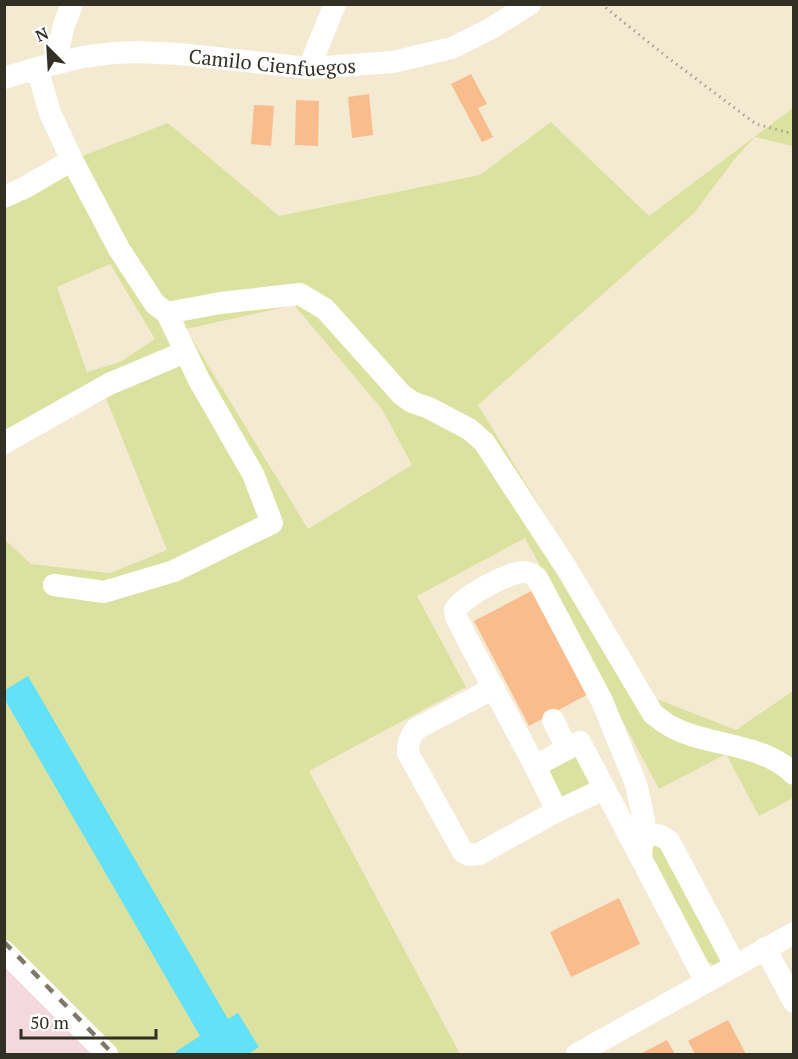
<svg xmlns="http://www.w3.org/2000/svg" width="798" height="1059" font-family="'PT Serif',serif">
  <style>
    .industrial { fill: #f3d9de }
    .green { fill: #dbe2a0; fill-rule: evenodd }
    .water { fill: #62e1f9 }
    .building { fill: #f9bc8d }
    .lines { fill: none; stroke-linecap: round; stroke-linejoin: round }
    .path { stroke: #a9a28f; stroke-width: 3; stroke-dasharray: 1.5 4.5; stroke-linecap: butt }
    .minor { stroke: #fff; stroke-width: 22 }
    .rail { stroke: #7d7868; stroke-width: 4.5; stroke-dasharray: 10 10; stroke-linecap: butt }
    .labels { text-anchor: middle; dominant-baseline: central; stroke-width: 5; stroke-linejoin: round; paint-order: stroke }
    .street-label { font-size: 20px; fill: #322f25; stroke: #fff }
  </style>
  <rect width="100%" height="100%" fill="#f3ead1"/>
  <path class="industrial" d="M5 942 113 1054H5Z"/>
  <g class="green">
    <path d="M793 108V146L755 137 737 156 694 213 478 405 657 699 736 730 793 691V798L759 816 726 754 659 789 525 538 417 596 466 687 309 771 460 1054H113L5 943 4 539 31 564 110 573 167 550 106 398 5 453V197L72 160 168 123 279 216 480 175 551 122 649 216ZM110 264 155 339 120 362 87 372 57 287ZM294 305 382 409 412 465 308 529 186 329Z"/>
    <path d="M578 756 590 778 588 785 561 798 548 768Z"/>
    <path d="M661 844 725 957 716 966 704 959 651 855V848L656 845Z"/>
  </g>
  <path class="water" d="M28 676 228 1019 238 1013 259 1047 248 1054H177L175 1052 200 1036 5 700V690Z"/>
  <g class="building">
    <path d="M471 74 487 104 478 108 493 137 482 142 451 84Z"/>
    <path d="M369 94 373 135 352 138 348 97Z"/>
    <path d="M296 100 319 101 318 146 295 145Z"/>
    <path d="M254 105 274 106 271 146 251 144Z"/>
    <path d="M537 588 592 692 529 726 474 621Z"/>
    <path d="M619 898 640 944 571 977 550 932Z"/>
    <path d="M728 1020 746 1054H695L688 1041Z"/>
    <path d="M667 1040 675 1054H640Z"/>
  </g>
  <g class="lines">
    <path class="path" d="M601 4 667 57 756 124 794 134"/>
    <g class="minor">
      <path d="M55 63 64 25 72 4"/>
      <path d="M37 68 50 113 72 160 119 249 155 304 167 313 199 380 253 474 272 523 174 571 104 592 54 585"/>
      <path d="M309 68 335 4"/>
      <path id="s1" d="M4 78 37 68 83 57 113 53 138 52 180 54 309 68 393 62 452 48 490 29 530 4"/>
      <path d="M4 197 26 187 72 160"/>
      <path d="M167 313 220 303 300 294 325 309 402 395 412 402 429 408 469 429 484 442 567 569 653 714C659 718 665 724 672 727 710 747 761 742 794 774"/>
      <path d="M4 443 109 384 185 352"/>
      <path d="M494 688 416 729C410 737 408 742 408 753L463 852 469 855 479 854 557 811"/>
      <path d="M553 720 567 749"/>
      <path d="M535 766 473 650 456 617 455 610C463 597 509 571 525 572 530 572 534 576 537 578L602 701 636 784 644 820 641 857"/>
      <path d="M604 789 557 811 535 766 580 742 706 982"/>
      <path d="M643 832 661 836 669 841 735 965"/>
      <path d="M765 948 794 1002"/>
      <path d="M4 951 107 1054"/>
      <path d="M577 1054 794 933"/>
    </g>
    <path class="rail" d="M4 942 113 1054"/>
  </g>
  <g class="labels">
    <g class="street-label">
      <text stroke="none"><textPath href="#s1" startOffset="272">Camilo Cienfuegos</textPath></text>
    </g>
  </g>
  <rect width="798" height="1059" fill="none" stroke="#322f25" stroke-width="12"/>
  <g transform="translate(48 48) rotate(336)" stroke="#ffffff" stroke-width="4.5" paint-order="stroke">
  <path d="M0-4.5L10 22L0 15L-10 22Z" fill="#322f25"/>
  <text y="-9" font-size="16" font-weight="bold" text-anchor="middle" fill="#322f25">N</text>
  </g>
  <path d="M21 1029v9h135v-9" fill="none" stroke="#322f25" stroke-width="3"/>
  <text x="30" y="1029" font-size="18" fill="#322f25" stroke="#ffffff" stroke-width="4.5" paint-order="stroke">50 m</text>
</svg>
